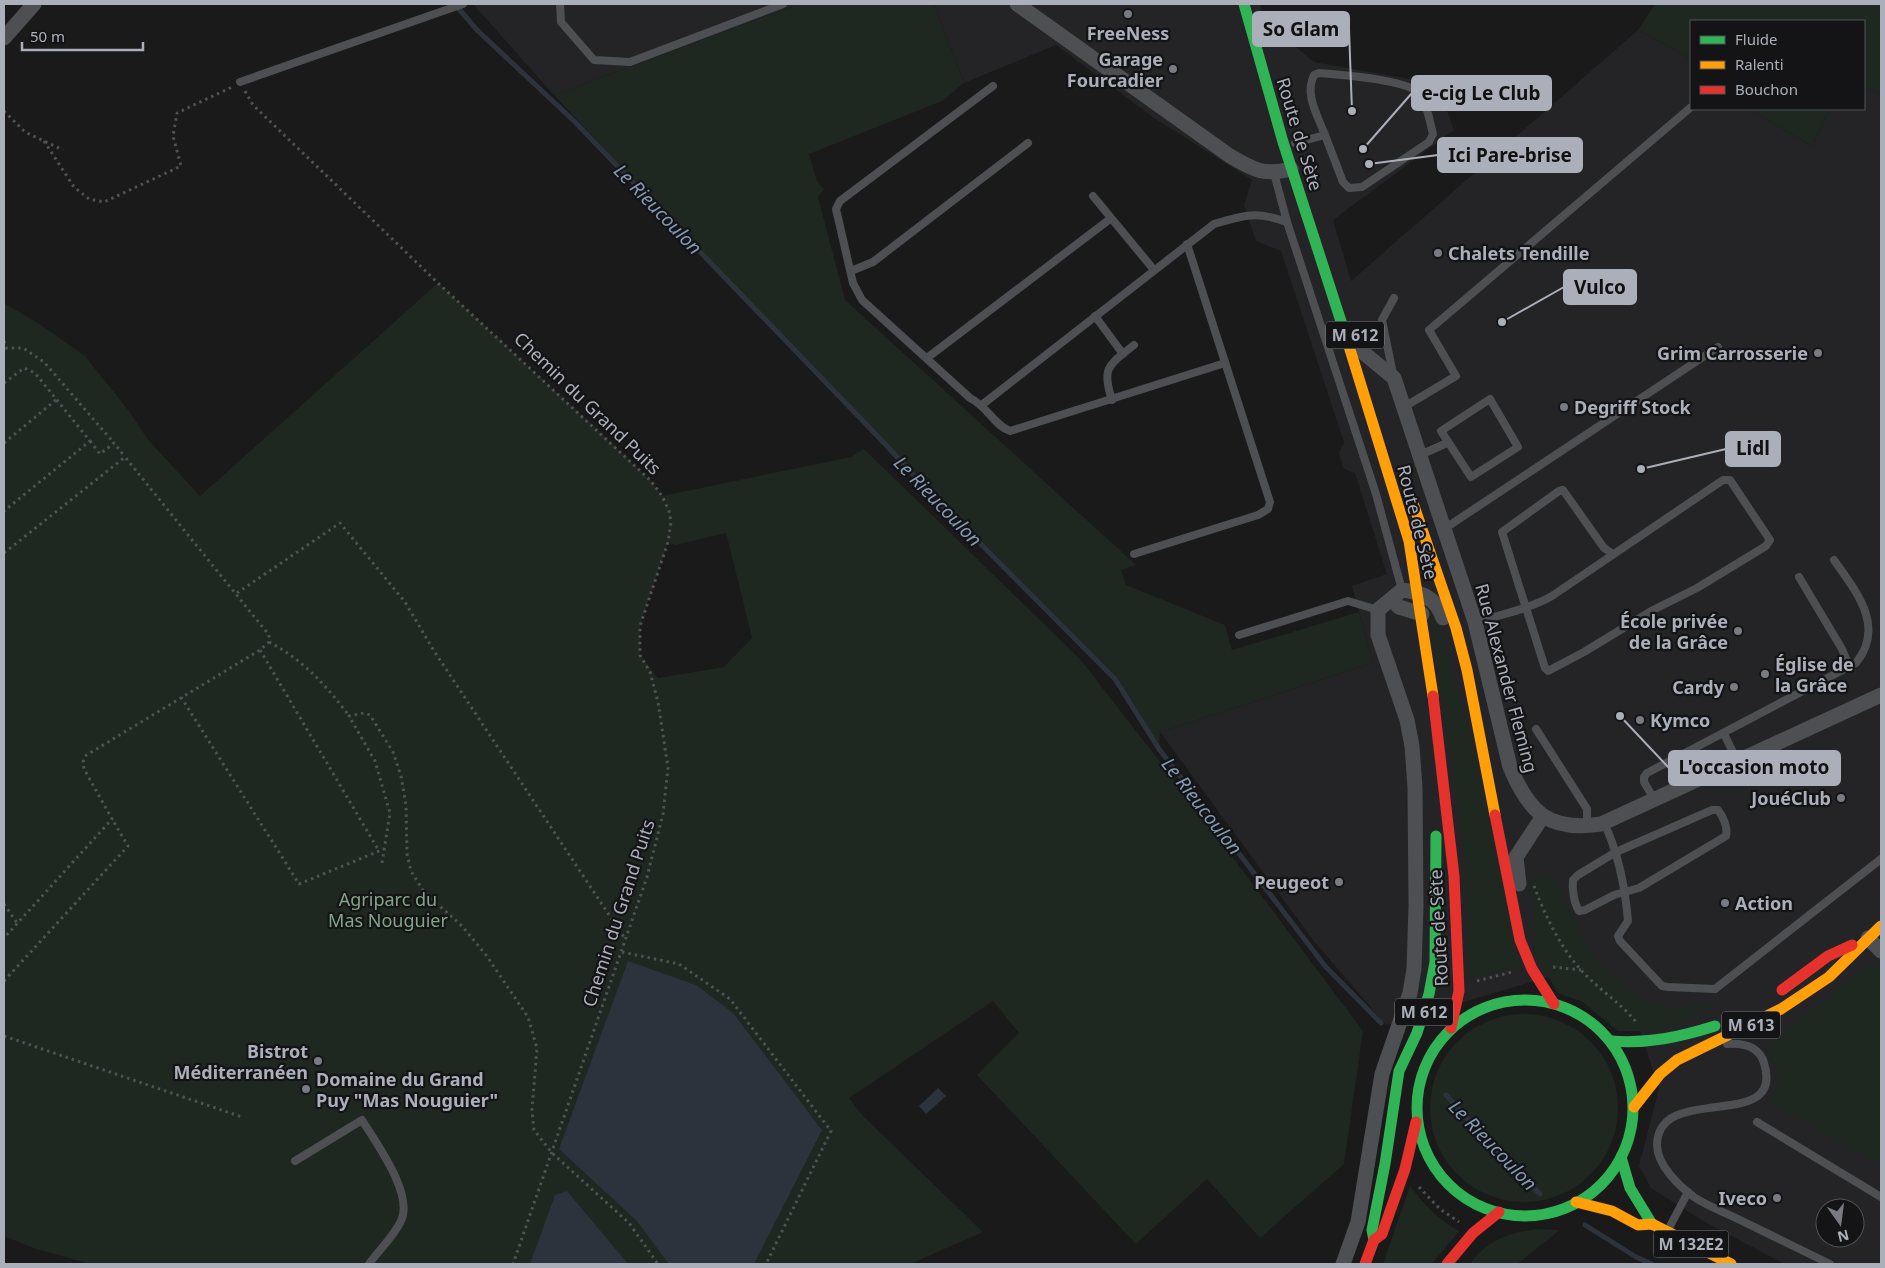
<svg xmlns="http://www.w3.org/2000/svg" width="1885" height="1268" font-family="'Noto Sans',sans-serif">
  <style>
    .built { fill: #242426; fill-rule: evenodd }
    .green { fill: #1f2721; fill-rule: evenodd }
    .water { fill: #2d333c }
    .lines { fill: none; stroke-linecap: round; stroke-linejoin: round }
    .stream { stroke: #2d333c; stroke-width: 5 }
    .path { stroke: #505154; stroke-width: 3; stroke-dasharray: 2.5 4; stroke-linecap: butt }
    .lane { stroke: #4e4f53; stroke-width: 8 }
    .street { stroke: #4e4f53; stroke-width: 15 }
    .fast { stroke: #30b455; stroke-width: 11 }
    .slow { stroke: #ff9f0a; stroke-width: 11 }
    .jam { stroke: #e5322d; stroke-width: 11 }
    .poi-dot { fill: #787b82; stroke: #141416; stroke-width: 2 }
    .labels { text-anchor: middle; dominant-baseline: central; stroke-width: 4.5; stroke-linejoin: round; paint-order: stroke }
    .shield { fill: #141416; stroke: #7e8089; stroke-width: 1 }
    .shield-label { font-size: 16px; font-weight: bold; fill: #abafba }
    .poi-label { font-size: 18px; font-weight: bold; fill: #abafba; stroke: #141416; text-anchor: end }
    .street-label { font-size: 18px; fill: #abafba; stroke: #141416 }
    .park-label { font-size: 18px; fill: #83a587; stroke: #141416 }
    .water-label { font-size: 19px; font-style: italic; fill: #839ab4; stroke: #141416 }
    .leader { fill: none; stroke: #abafba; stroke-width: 2 }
    .callout-dot { fill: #abafba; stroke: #141416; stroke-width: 2 }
    .callout { fill: #abafba; stroke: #abafba; stroke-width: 2 }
    .callout-label { font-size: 19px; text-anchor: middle; font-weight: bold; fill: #111 }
  </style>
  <rect width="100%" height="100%" fill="#1a1a1a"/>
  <g class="built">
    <path d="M473 4H799L554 95Z"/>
    <path d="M934 4H1260L1266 23 1314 62 1437 84 1454 130 1333 220 1351 281 1638 30 1683 54 1691 61V109H1749L1812 146 1830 109H1864V87L1881 95V1264H1785L1703 1221 1651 1188 1639 1166 1659 1088 1630 1002 1589 965 1386 1025 1313 940 1160 732 1373 663 1352 586 1387 574 1355 473 1344 469 1339 453 1344 442 1281 251 1256 241 1244 205 1252 180 1154 118 1056 45 964 83ZM1825 1208H1855V1238H1825Z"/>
  </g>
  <g class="green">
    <path d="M799 4H934L964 83 942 101 809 154 817 181 824 189 818 197 845 300 1136 565 1121 570 1126 585 1225 625 1232 650 1359 612 1373 663 1160 732 1159 749 1115 679 709 261 554 95Z"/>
    <path d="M1655 4H1881V95L1864 87V21H1691V61L1683 54 1638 30Z"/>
    <path d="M1749 109H1830L1812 146Z"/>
    <path d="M438 283 601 433 651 481 662 496 851 457 864 449 1080 659 1192 803 1363 1031 1344 1164 1260 1238 1207 1179 1136 1244 977 1075 1019 1033 993 1001 849 1098 862 1115 983 1232 910 1264H91L36 1249 4 1236V303L41 325 85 356 129 411 149 441 200 496ZM726 533 752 638 724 667 658 678 640 655V626L668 542 675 545Z"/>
    <path d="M1430 616 1438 621 1481 776 1521 965 1469 979 1465 854Z"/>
    <path d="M1551 872 1593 957 1643 1001 1680 1009 1691 1002 1703 1006 1720 1003 1675 1025 1658 1031H1618L1583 1002 1558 993 1533 953 1534 913 1528 879Z"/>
    <path d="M1873 962 1881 967V1165L1771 1103 1779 1075 1766 1046Z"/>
    <circle cx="1524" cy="1108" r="94"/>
    <path d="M1410 1186C1424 1204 1439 1221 1459 1231L1432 1264H1383Z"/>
    <path d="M1537 1229 1560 1230 1517 1264H1470C1487 1240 1509 1233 1537 1229Z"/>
  </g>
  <g class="water">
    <path d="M628 961 696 985 733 1013 822 1130 754 1264H669L637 1221 559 1149Z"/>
    <path d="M938 1088 946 1096 926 1114 919 1106Z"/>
    <path d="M567 1191 628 1264H530L555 1195Z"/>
  </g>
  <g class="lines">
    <g class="stream">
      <path d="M459 9 477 30 574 121 887 446 927 490 1115 679 1159 749 1325 966 1381 1023"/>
      <path d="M1446 1095 1493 1147 1540 1194"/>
      <path d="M1585 1225 1636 1257 1652 1264"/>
    </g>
    <g class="path">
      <path d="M245 91 253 105 438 283 651 481 662 496 669 511 671 522 668 542 640 626V655L650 672 658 702 668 768 663 814 647 877 513 1264"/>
      <path d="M4 111 25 132 63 150"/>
      <path d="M44 141 74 187 89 199 104 202 181 166 173 136 177 113 232 87"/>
      <path d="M4 341 6 348H23L44 362 114 443"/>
      <path d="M4 383 24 368 35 373 90 441 4 511"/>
      <path d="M90 441 100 454 114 443 125 457"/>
      <path d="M4 443 57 399"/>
      <path d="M4 553 125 457 269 635V642L260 650 85 756 83 762 84 769 112 819 4 938"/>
      <path d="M237 593 340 523 405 602 434 651 625 939"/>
      <path d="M269 642C302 659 327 686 349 716"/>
      <path d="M260 650 379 851"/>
      <path d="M181 697 299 884 384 849"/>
      <path d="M382 863 390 813 375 761 349 716 364 713 370 715 393 752 401 776 406 805 407 854 411 871 424 892 462 926 486 955 528 1017 537 1048 532 1110 534 1130 552 1153 629 1223 658 1264"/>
      <path d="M1534 886C1545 915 1560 947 1581 970 1598 989 1621 1003 1637 1023"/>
      <path d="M4 904 17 923"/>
      <path d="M622 952 679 964 730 999 831 1131 766 1264"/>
      <path d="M1553 967 1581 970"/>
      <path d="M4 981 128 846 112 819"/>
      <path d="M1477 981 1512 972"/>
      <path d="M4 1036 242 1117"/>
      <path d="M1419 1187 1440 1209 1459 1222"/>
    </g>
    <g class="lane">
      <path d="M560 4 561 22 594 60 630 62 783 4"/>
      <path d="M240 82 463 4"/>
      <path d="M993 86 840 201 836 209 853 283 862 300 970 398C988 407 995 426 1010 431L1225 363"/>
      <path d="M1295 143 1325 135 1343 182 1349 188 1362 187 1429 142 1433 134C1430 123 1427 103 1420 94 1408 79 1339 75 1319 73L1314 75C1304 94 1318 116 1325 135"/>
      <path d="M1274 173 1287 222 1376 494 1402 590"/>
      <path d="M1093 196 1154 270"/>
      <path d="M851 271 873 262 1028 143"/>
      <path d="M1095 316 1123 354"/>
      <path d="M927 358 1110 219"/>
      <path d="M1393 374 1382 320 1394 298"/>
      <path d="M1490 399 1518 447 1471 477 1441 431Z"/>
      <path d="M1112 400C1101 367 1109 365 1134 345"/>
      <path d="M983 404 1214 224C1244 215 1257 211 1287 222"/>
      <path d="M1404 407 1456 376 1429 330 1690 108"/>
      <path d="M1420 455 1447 443"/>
      <path d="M1444 529 1718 347"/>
      <path d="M1134 554 1258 515 1268 509 1270 502 1187 244"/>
      <path d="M1799 577 1842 649 1849 666"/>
      <path d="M1475 622C1500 615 1529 609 1552 596L1723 480H1730L1770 540 1766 546 1697 588 1653 610 1584 652 1548 671 1545 668 1502 532 1559 491 1563 490 1604 548 1613 554"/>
      <path d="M1239 635 1348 601 1378 610"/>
      <path d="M1536 729 1587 809V826"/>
      <path d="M1724 734 1737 760"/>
      <path d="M1654 799 1644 782V777L1647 773 1856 663C1885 627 1858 594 1834 560"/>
      <path d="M1712 810H1718C1723 816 1728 828 1726 836L1639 888 1614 895 1585 910 1579 911C1574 903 1572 890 1573 880L1578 875 1616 852Z"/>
      <path d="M1604 823C1619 854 1625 886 1628 921L1618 936 1620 941 1662 986 1668 987 1715 989 1881 859"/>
      <path d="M1727 1044C1742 1043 1759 1046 1764 1063 1786 1134 1658 1081 1657 1145 1657 1165 1679 1186 1694 1197 1707 1206 1724 1212 1738 1219 1769 1234 1799 1249 1830 1264"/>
      <path d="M1757 1122 1881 1197"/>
      <path d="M295 1161 362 1120C376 1143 414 1194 401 1221 394 1236 379 1250 369 1264"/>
      <path d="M1668 1230 1688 1192"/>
    </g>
    <g class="street">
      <path d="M1017 4 1230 156C1254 170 1264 176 1291 169"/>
      <path d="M4 38 34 4"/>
      <path d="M1359 349 1394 378 1475 622 1510 767C1529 813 1549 832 1601 824L1881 695"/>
      <path d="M1392 600 1399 607 1422 614"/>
      <path d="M1519 884 1516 857 1543 816"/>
      <path d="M1868 938 1881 951"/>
      <path d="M1343 1264 1358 1222 1382 1074 1410 993 1414 969 1416 906 1415 788 1412 746 1407 720 1378 635V610L1402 590C1422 592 1436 598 1443 618"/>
    </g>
    <g class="fast">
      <path d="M1244 4 1283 142 1348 343"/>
      <circle cx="1525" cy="1108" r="108"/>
      <path d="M1611 1041C1648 1044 1680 1037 1715 1026"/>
      <path d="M1621 1157 1630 1188 1652 1224"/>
      <path d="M1374 1240 1372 1230 1385 1164 1399 1071 1417 1033 1429 994 1435 962 1436 836"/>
    </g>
    <g class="slow">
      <path d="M1348 343 1409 541 1433 696"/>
      <path d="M1414 506 1456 628 1467 670 1495 815"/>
      <path d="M1634 1107 1660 1074 1677 1060 1781 1009 1829 977 1881 926"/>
      <path d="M1576 1202 1612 1211 1638 1225 1652 1224 1731 1264"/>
    </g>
    <g class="jam">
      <path d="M1433 696 1454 876 1459 991 1451 1028"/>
      <path d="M1495 815 1520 940 1532 969 1554 1004"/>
      <path d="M1782 990 1828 956 1852 945"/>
      <path d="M1365 1264 1374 1240 1382 1234 1405 1169 1416 1122"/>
      <path d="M1447 1264 1473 1233 1499 1212"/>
    </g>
  </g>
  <g class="poi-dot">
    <circle cx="1128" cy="14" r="5"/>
    <circle cx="1173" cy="69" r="5"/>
    <circle cx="1438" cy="253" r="5"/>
    <circle cx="1818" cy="353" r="5"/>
    <circle cx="1564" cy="407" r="5"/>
    <circle cx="1738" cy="631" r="5"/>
    <circle cx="1765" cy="674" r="5"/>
    <circle cx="1734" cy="687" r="5"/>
    <circle cx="1640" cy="720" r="5"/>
    <circle cx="1841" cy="798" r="5"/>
    <circle cx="1339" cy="882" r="5"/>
    <circle cx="1725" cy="903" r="5"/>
    <circle cx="318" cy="1061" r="5"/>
    <circle cx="306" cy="1089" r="5"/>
    <circle cx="1777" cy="1198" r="5"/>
  </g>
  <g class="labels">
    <g class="shield">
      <rect x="1326" y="321.5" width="58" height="27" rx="4"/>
      <rect x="1395" y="998.5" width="58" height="27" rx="4"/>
      <rect x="1722" y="1011.5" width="58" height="27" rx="4"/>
      <rect x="1653.5" y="1230.5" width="75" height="27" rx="4"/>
    </g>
    <g class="shield-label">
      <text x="1355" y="335">M 612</text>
      <text x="1424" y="1012">M 612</text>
      <text x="1751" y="1025">M 613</text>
      <text x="1691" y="1244">M 132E2</text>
    </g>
    <g class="poi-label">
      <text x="1128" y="33" text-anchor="middle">FreeNess</text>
      <text x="1163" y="59">Garage<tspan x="1163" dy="21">Fourcadier</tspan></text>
      <text x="1448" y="253" text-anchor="start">Chalets Tendille</text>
      <text x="1808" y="353">Grim Carrosserie</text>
      <text x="1574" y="407" text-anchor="start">Degriff Stock</text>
      <text x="1728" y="621">École privée<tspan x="1728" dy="21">de la Grâce</tspan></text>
      <text x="1775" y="664" text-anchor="start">Église de<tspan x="1775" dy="21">la Grâce</tspan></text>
      <text x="1724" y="687">Cardy</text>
      <text x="1650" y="720" text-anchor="start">Kymco</text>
      <text x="1831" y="798">JouéClub</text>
      <text x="1329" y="882">Peugeot</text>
      <text x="1735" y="903" text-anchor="start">Action</text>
      <text x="308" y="1051">Bistrot<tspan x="308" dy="21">Méditerranéen</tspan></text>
      <text x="316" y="1079" text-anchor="start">Domaine du Grand<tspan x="316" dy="21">Puy "Mas Nouguier"</tspan></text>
      <text x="1767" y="1198">Iveco</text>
    </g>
    <g class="street-label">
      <text transform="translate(1300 134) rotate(73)">Route de Sète</text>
      <text transform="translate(588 403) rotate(44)">Chemin du Grand Puits</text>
      <text transform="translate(1418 522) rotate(76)">Route de Sète</text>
      <text transform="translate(1507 678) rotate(75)">Rue Alexander Fleming</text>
      <text transform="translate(618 913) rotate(-72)">Chemin du Grand Puits</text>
      <text transform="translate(1438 928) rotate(-93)">Route de Sète</text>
    </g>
    <g class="park-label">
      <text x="388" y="899">Agriparc du<tspan x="388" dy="21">Mas Nouguier</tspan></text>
    </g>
    <g class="water-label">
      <text transform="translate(658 209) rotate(46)">Le Rieucoulon</text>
      <text transform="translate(938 501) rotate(46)">Le Rieucoulon</text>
      <text transform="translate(1202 806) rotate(52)">Le Rieucoulon</text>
      <text transform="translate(1493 1145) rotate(46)">Le Rieucoulon</text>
    </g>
  </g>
  <path class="leader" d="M1352 111L1349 29M1363 149L1412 93M1369 164L1438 155M1502 322L1564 287M1641 469L1726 449M1620 716L1669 768"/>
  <g class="callout-dot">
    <circle cx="1352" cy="111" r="5"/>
    <circle cx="1363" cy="149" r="5"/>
    <circle cx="1369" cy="164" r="5"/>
    <circle cx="1502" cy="322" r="5"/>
    <circle cx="1641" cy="469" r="5"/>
    <circle cx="1620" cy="716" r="5"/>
  </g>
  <g class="callout">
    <rect x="1253" y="12" width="96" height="34" rx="5"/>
    <rect x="1412" y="76" width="139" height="34" rx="5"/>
    <rect x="1438" y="138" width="144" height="34" rx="5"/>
    <rect x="1564" y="270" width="72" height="34" rx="5"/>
    <rect x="1726" y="432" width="54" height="34" rx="5"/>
    <rect x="1669" y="751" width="171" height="34" rx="5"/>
  </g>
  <g class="callout-label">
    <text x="1301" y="36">So Glam</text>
    <text x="1481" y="100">e-cig Le Club</text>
    <text x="1510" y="162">Ici Pare-brise</text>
    <text x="1600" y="294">Vulco</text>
    <text x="1753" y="455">Lidl</text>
    <text x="1754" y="774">L'occasion moto</text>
  </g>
  <rect width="1885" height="1268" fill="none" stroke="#abafba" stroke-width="10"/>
  <rect x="1690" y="20" width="175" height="90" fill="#141416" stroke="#505258"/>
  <rect x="1700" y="36" width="25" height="8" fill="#30b455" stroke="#505258"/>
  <text x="1735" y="45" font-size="15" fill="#abafba">Fluide</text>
  <rect x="1700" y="61" width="25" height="8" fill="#ff9f0a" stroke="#505258"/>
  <text x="1735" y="70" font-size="15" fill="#abafba">Ralenti</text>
  <rect x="1700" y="86" width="25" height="8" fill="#e5322d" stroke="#505258"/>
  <text x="1735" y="95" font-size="15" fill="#abafba">Bouchon</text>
  <g transform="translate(1840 1223) rotate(166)"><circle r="24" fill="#141416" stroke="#505258"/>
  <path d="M0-4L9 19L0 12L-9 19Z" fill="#787b82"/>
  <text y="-8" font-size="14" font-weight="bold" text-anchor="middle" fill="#abafba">N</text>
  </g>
  <path d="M22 42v8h121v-8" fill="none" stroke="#abafba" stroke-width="2.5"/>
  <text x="30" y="42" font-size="15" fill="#abafba" stroke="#141416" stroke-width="4" paint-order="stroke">50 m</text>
</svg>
